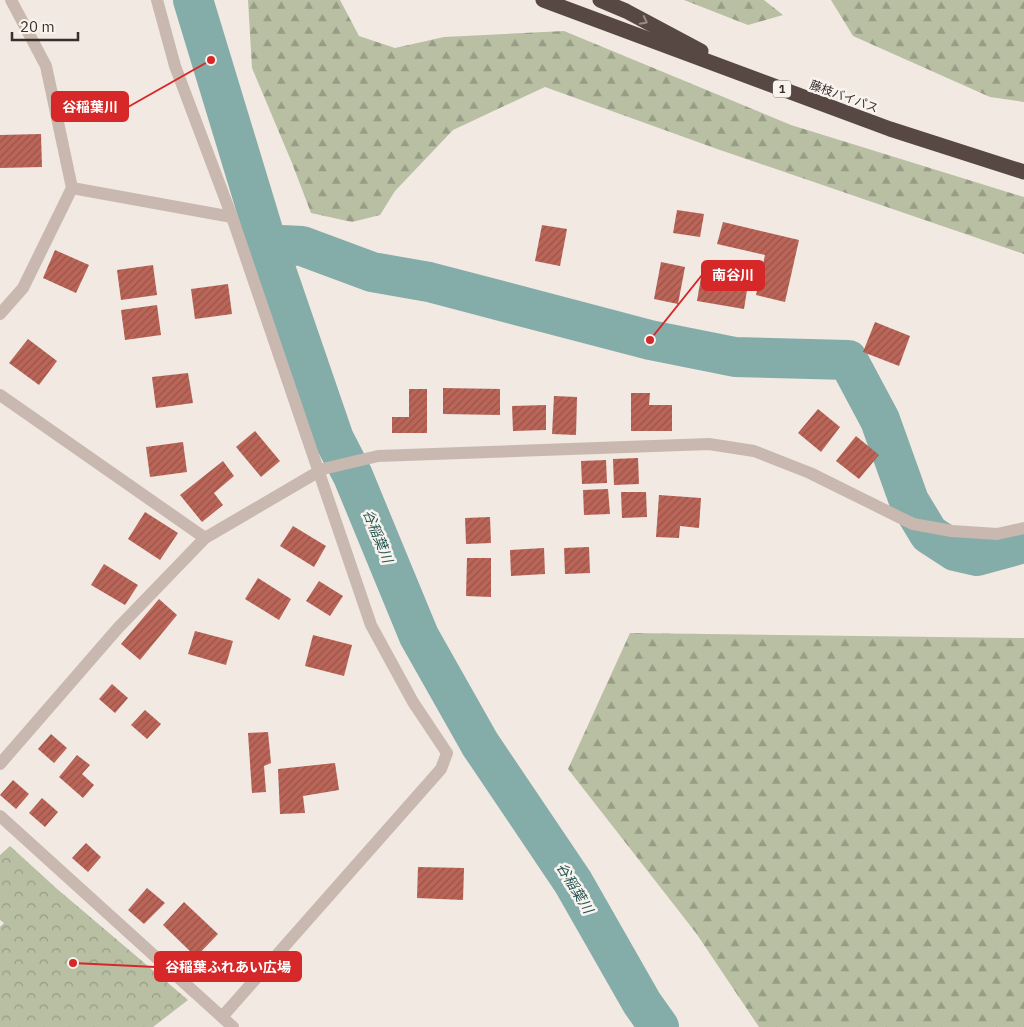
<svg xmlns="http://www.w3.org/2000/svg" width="1024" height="1027" font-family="'IBM Plex Sans','Noto Sans JP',sans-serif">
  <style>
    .forest { fill: url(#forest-firs) }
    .park { fill: url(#park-crowns) }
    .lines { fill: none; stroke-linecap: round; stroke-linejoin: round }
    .river { stroke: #84aca9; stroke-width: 40 }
    .building { fill: url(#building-hatch) }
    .minor { stroke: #c9b8af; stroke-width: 12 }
    .highway { stroke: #584844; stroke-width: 15 }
    .oneway { stroke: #988c88 }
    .labels { text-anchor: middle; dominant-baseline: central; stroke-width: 5; stroke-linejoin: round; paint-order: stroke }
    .shield { fill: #f9f3ee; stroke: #726a66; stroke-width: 1 }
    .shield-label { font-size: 11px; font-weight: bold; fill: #382f2c }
    .street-label { font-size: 12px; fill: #382f2c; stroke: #f9f3ee }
    .water-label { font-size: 14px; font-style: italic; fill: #255654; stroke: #f9f3ee }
    .leader { fill: none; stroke: #d62828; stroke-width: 2 }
    .callout-dot { fill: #d62828; stroke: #f9f3ee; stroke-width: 2 }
    .callout { fill: #d62828; stroke: #d62828; stroke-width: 2 }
    .callout-label { font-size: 14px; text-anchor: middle; font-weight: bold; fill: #fff }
  </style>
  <defs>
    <pattern id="forest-firs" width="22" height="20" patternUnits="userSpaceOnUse" patternTransform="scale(1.25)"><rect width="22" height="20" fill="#b9bfa3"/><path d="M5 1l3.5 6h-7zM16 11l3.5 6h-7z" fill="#979c85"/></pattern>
    <pattern id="park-crowns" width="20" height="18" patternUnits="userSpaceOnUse" patternTransform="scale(1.25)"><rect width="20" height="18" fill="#b9bfa3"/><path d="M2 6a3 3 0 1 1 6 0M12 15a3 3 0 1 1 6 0" fill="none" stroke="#979c85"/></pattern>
    <pattern id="building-hatch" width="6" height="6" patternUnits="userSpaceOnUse" patternTransform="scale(1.25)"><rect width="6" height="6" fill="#ba6558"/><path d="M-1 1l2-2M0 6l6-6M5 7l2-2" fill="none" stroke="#985449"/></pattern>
  </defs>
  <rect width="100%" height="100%" fill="#f1e9e2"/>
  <g class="forest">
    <path d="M248 0H340L359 36 395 48 444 37 564 31 791 125 1024 197V254L720 150 545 87 453 130 395 191 380 215 352 222 311 213 292 163 252 68Z"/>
    <path d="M684 0H764L783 15 748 25Z"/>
    <path d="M831 0H1024V102L990 97 853 36Z"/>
    <path d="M630 633 1024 638V1027H759L696 933 568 769Z"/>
  </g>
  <path class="park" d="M10 846 56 888 188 1000 153 1027H0V927L4 923 0 920V855Z"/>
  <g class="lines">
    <g class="river">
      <path d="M193 0 268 247 334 439 353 476 419 636 480 744 573 882 642 1003 659 1027"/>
      <path d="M268 247 281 245 302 246 372 272 429 282 650 340 735 357 848 360 880 420 909 501 929 534 955 551 977 556 1024 543"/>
    </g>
  </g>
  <g class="building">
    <path d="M41 134 42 167 0 168V135Z"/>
    <path d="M677 210 704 214 700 237 673 233Z"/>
    <path d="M723 222 799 240 785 302 756 295 765 255 717 244Z"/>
    <path d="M542 225 567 229 560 266 535 261Z"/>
    <path d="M55 250 89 265 76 293 43 278Z"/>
    <path d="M661 262 685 267 678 304 654 299Z"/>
    <path d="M153 265 157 295 121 300 117 270Z"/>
    <path d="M701 277 748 284 744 309 697 301Z"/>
    <path d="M228 284 232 314 195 319 191 289Z"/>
    <path d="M157 305 161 335 125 340 121 310Z"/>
    <path d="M875 322 910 336 899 366 863 352Z"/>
    <path d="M28 339 57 361 39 385 9 363Z"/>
    <path d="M188 373 193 403 156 408 152 377Z"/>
    <path d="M443 388 500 389V415L443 414Z"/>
    <path d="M409 389H427V433H392V417H409Z"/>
    <path d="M631 393H650L649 405H672V431H631Z"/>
    <path d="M554 396 577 397 576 435 552 434Z"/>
    <path d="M546 405V430L513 431 512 406Z"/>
    <path d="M818 409 840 427 821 452 798 433Z"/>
    <path d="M255 431 280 461 261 477 236 447Z"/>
    <path d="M856 436 879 455 859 479 836 461Z"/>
    <path d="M183 442 187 472 150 477 146 447Z"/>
    <path d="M638 458 639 484 614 485 613 459Z"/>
    <path d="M606 460 607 483 582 484 581 461Z"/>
    <path d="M223 461 234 476 214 493 223 505 202 522 180 495Z"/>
    <path d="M608 489 610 514 584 515 583 490Z"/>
    <path d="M621 492H646L647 517 622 518Z"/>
    <path d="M659 495 701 498 699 528 680 526 679 538 656 537Z"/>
    <path d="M145 512 178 533 160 560 128 539Z"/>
    <path d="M490 517 491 543 466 544 465 518Z"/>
    <path d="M293 526 326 546 314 567 280 546Z"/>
    <path d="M589 547 590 573 565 574 564 548Z"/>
    <path d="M544 548 545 574 511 576 510 550Z"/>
    <path d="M467 558H491V597L466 596Z"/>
    <path d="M104 564 138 585 125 605 91 585Z"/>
    <path d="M258 578 291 599 279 620 245 599Z"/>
    <path d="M319 581 343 596 330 616 306 601Z"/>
    <path d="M159 599 177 615 140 660 121 644Z"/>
    <path d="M195 631 233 641 226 665 188 654Z"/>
    <path d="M313 635 352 645 344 676 305 666Z"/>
    <path d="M112 684 128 698 115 713 99 699Z"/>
    <path d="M145 710 161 724 147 739 131 725Z"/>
    <path d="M268 732 271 763 264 766 266 792 252 793 248 733Z"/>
    <path d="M51 734 67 748 54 763 38 749Z"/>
    <path d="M77 755 90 765 82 774 94 785 83 798 59 777Z"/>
    <path d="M335 763 339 790 303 796 305 813 280 814 278 769Z"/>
    <path d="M13 780 29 794 16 809 0 795Z"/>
    <path d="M42 798 58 812 45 827 29 813Z"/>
    <path d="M86 843 101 857 88 872 72 858Z"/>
    <path d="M418 867 464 868 463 900 417 898Z"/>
    <path d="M147 888 165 903 144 924 128 910Z"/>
    <path d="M184 902 218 934 196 957 163 925Z"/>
  </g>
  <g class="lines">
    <g class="minor">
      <path d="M157 0 175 66 232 217 371 625 413 702 447 753 441 769 222 1017"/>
      <path d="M72 188 232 217"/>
      <path d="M0 314 23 288 72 188 46 66 11 0"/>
      <path d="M0 395 205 538"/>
      <path d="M0 764 118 628 205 538 323 469 378 456 709 444 754 451 810 473 913 524 952 531 997 534 1024 528"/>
      <path d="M0 816 233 1027"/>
    </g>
    <g class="highway">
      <path d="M543 0 890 129 1024 172"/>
      <path d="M600 0 626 11 701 51"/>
    </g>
  </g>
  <defs><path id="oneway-chevron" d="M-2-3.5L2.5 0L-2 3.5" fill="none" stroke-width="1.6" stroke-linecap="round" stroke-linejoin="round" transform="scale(1.25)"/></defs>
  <use class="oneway" href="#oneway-chevron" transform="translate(644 21) rotate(27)"/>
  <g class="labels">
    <rect class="shield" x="773" y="80.5" width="18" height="17" rx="4"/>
    <g class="shield-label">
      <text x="782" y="89">1</text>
    </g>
    <g class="street-label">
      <text transform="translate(844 96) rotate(20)">藤枝バイパス</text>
    </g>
    <g class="water-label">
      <text transform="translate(378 536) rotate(68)">谷稲葉川</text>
      <text transform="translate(575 888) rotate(59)">谷稲葉川</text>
    </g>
  </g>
  <path class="leader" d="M211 60L128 107M650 340L702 275M73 963L155 967"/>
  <g class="callout-dot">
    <circle cx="211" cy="60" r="5"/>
    <circle cx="650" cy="340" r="5"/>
    <circle cx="73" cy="963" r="5"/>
  </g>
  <g class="callout">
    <rect x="52" y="92" width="76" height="29" rx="5"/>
    <rect x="702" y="261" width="62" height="29" rx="5"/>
    <rect x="155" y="952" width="146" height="29" rx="5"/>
  </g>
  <g class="callout-label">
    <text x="90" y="112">谷稲葉川</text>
    <text x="733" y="280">南谷川</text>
    <text x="228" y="972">谷稲葉ふれあい広場</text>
  </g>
  <path d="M12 32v8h66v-8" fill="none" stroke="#382f2c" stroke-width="2.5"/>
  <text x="20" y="32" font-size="15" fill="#382f2c" stroke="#f9f3ee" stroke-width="4" paint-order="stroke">20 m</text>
</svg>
